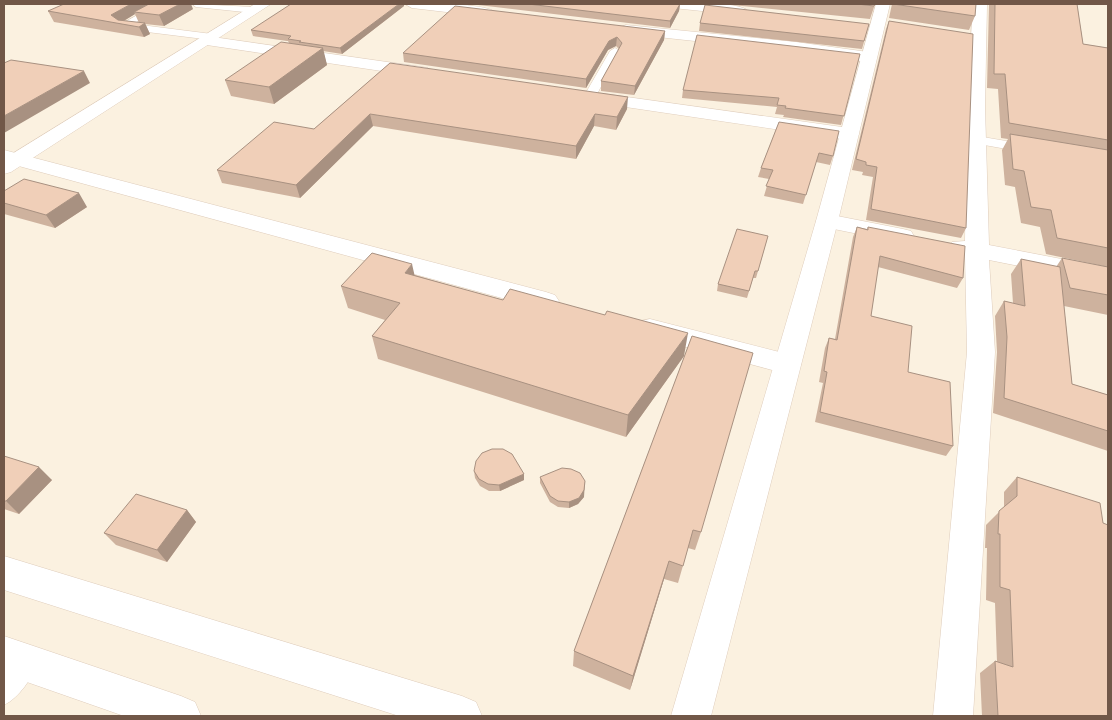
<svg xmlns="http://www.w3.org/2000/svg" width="1112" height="720" viewBox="0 0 1112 720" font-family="'Space Grotesk',sans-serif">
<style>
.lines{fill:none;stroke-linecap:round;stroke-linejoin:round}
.service-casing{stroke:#dfcdbc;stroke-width:1}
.minor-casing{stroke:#dfcdbc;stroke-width:1}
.tertiary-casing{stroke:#dfcdbc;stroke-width:1}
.service{fill:#fff;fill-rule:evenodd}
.minor{fill:#fff;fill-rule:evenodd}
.tertiary{fill:#fff;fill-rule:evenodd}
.wall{fill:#ceb29e;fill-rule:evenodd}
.shaded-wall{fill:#a89181}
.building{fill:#f0cfb8;stroke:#a89181}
</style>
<rect width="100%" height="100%" fill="#fbf1e0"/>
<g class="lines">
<defs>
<path id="service" d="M157 4H168L133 24 212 34 217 37 212 40 123 29 118 26Z
M192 4 254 7 259 10 254 13 196 7Z
M615 48 620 51 596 96 594 98H586L584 96 610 51Z
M977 136 1029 145 1035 149 1029 153 973 143 971 140 973 137Z
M26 651 35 654 38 663C32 678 19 698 4 705 3 682 1 661 26 651Z"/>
<path id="minor" d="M405 4C419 3 489 3 496 13L489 17 412 8Z
M666 4C680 3 740 1 748 11L741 15 673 8Z
M973 4H987L985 107 989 245 1108 268V284L989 260 995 352 973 716H933L967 352 965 255 952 252 948 247 952 242 965 241 967 107Z
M626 25 796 42 868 52 876 57 868 62 796 52 621 33 618 30 621 27Z
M206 36 422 67 428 68 430 72 428 76 422 77 200 44 198 41 200 38Z
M591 92 849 128 856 130 859 134 856 138 849 140 585 101 582 97 585 93Z
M4 150 546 292 555 295 559 301 555 307 546 310 4 162Z
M827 214 903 229 911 231 914 236 911 241 903 243 819 226 816 221 819 216Z
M650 319 787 354 797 357 801 364 797 371 787 374 641 335 637 328 641 321Z"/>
<path id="tertiary" d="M255 4H271L11 172 4 174V159Z
M876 4H890L838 221 711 716H671L816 221Z
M4 556 462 696 476 702 482 716H399L4 590Z
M4 636 181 696 195 702 201 716H124L4 674Z"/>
</defs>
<!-- service casing -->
<use href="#service" class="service-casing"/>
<!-- minor casing -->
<use href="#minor" class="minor-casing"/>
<!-- tertiary casing -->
<use href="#tertiary" class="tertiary-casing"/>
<!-- service -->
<use href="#service" class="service"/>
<!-- minor -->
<use href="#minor" class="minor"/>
<!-- tertiary -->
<use href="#tertiary" class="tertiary"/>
</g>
<!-- wall -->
<path class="wall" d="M470 4H680L679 11 670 28Z
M723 4H875L870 19Z
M891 4H976L975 16 969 30 889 18 892 4Z
M989 4H1077L1083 44 1108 48V267L1046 254 1040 227 1021 223 1015 187 1005 185 1002 150 1008 139 1001 138 998 89 987 88Z
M404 6 342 54 323 51 327 65 274 104 231 96 225 80 289 43 288 41H287L253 36 251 30Z
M193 9 164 26 145 24 150 34 144 37 54 22 48 11ZM135 14 139 23 124 21Z
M889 21 966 228 961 238 866 220 873 177 862 175 863 172 852 170 886 29Z
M700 23 869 24 862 49 699 31Z
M665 31 664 40 634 95 601 91V81L619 49 616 46 608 50 586 88 404 62 403 53Z
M860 54 841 125 783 117 784 115 775 114 777 107 682 98 683 90Z
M390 63 627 109 616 130 594 126 576 159 373 126 300 198 222 183 217 170 314 129Z
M779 122 833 156 830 165 816 162 803 204 764 196 769 179 758 177 761 168Z
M4 191 87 207 55 228 4 214Z
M857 227 867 229 868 227 963 278 957 288 878 267 871 316 908 372 953 446 946 456 815 422 823 383 819 382 825 348 829 338 835 339 853 237Z
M768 236 756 278H753L747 298 717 291 718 284Z
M1062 258 1108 267V315L1064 306 1072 384 1108 395V451L993 413 997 352 995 316 1004 301 1013 303 1011 274 1021 259 1056 267Z
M415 275 684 356 626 437 378 359 372 336 385 320 348 308 341 286Z
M692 336 701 532 695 550 688 548 678 583 664 579 630 690 573 666 574 651Z
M4 456 52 480 19 514 4 509Z
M474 471 524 474V480L500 491H489L480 486 475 478Z
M540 477 584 497 578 504 569 508 558 507 550 502 540 483Z
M1017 477 1108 716H982L980 673 995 661 997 662 995 603 986 600 987 548H985L986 525 1004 507V492Z
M187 510 196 522 167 562 116 545 104 533Z"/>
<!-- shaded-wall -->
<path class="shaded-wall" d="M131 4H154L134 12 135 14 120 23 111 15Z
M180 4H191L193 9 164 26 159 15Z
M399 4H404V6L342 54 340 48Z
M680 4 679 11 670 28V21Z
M145 23 150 34 144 37 139 27Z
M665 31 664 40 634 95 635 86Z
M617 37 616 46 608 50 586 88V79L609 41Z
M323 48 327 65 274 104 269 87Z
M84 71 90 83 4 133V116Z
M628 97 627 109 616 130 617 117Z
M370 114 373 126 300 198 296 185Z
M595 114 594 126 576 159V146Z
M79 193 87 207 55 228 46 215Z
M412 264 417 286 405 273Z
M688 333 684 356 626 437 628 415Z
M39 467 52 480 19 514 6 501Z
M524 474V480L500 491 499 485Z
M585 481 584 497 578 504 569 508V502Z
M187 510 196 522 167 562 157 550Z
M669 561 664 579 630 690 633 676Z"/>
<!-- building -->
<path class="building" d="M64 4H131L111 15 118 20 145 23 139 27 48 11Z
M149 4H180L159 15 134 12Z
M291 4H399L340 48 299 42 301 41 288 39 291 36 285 35 251 30Z
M528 4H680L670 21Z
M857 4H875L874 6Z
M893 4H976L975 16Z
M995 4H1077L1083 44 1108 48V140L1009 123 1005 74H994Z
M705 5 869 24 864 41 700 23Z
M455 6 665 31 635 86 601 81 622 43 617 37 609 41 586 79 403 53Z
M889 21 973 34 966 228 871 209 877 167 866 165V162L856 159Z
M697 35 860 54 844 116 785 108 786 106 777 105 779 98 683 90Z
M281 42 323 48 269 87 225 80Z
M11 60 84 71 4 116V63Z
M390 63 628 97 617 117 595 114 576 146 370 114 296 185 217 170 274 122 314 129Z
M779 122 839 131 833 156 819 153 806 195 766 186 773 170 761 168Z
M1010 134 1108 150V248L1057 238 1051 210 1031 207 1024 171 1013 169Z
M24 179 79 193 46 215 4 203V191Z
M857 227 868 230V227L965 246 963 278 880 256 871 316 912 326 908 372 950 382 953 446 820 412 827 372 824 371 829 338 837 340Z
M737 229 768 236 758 271H755L749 291 718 284Z
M372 253 412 264 405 273 503 300 510 289 605 315 607 311 688 333 628 415 372 336 400 303 341 286Z
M1062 258 1108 267V295L1070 288Z
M1021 259 1060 267 1072 384 1108 395V431L1004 398 1007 337 1004 301 1025 306Z
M692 336 753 353 701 532 693 530 683 566 669 561 633 676 574 651Z
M492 449H503L512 454 524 474 499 485 488 484 479 479 474 471 476 461 482 453Z
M4 456 39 467 6 501H4Z
M562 468 571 469 580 473 585 481 584 490 579 498 569 502 558 501 550 496 540 477Z
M1017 477 1100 503 1103 523 1108 525V716H998L995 661 1013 667 1010 590 1000 587V534H998L999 511 1017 496Z
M136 494 187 510 157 550 104 533Z"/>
<!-- border -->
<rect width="1112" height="720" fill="none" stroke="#715748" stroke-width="10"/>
</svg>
